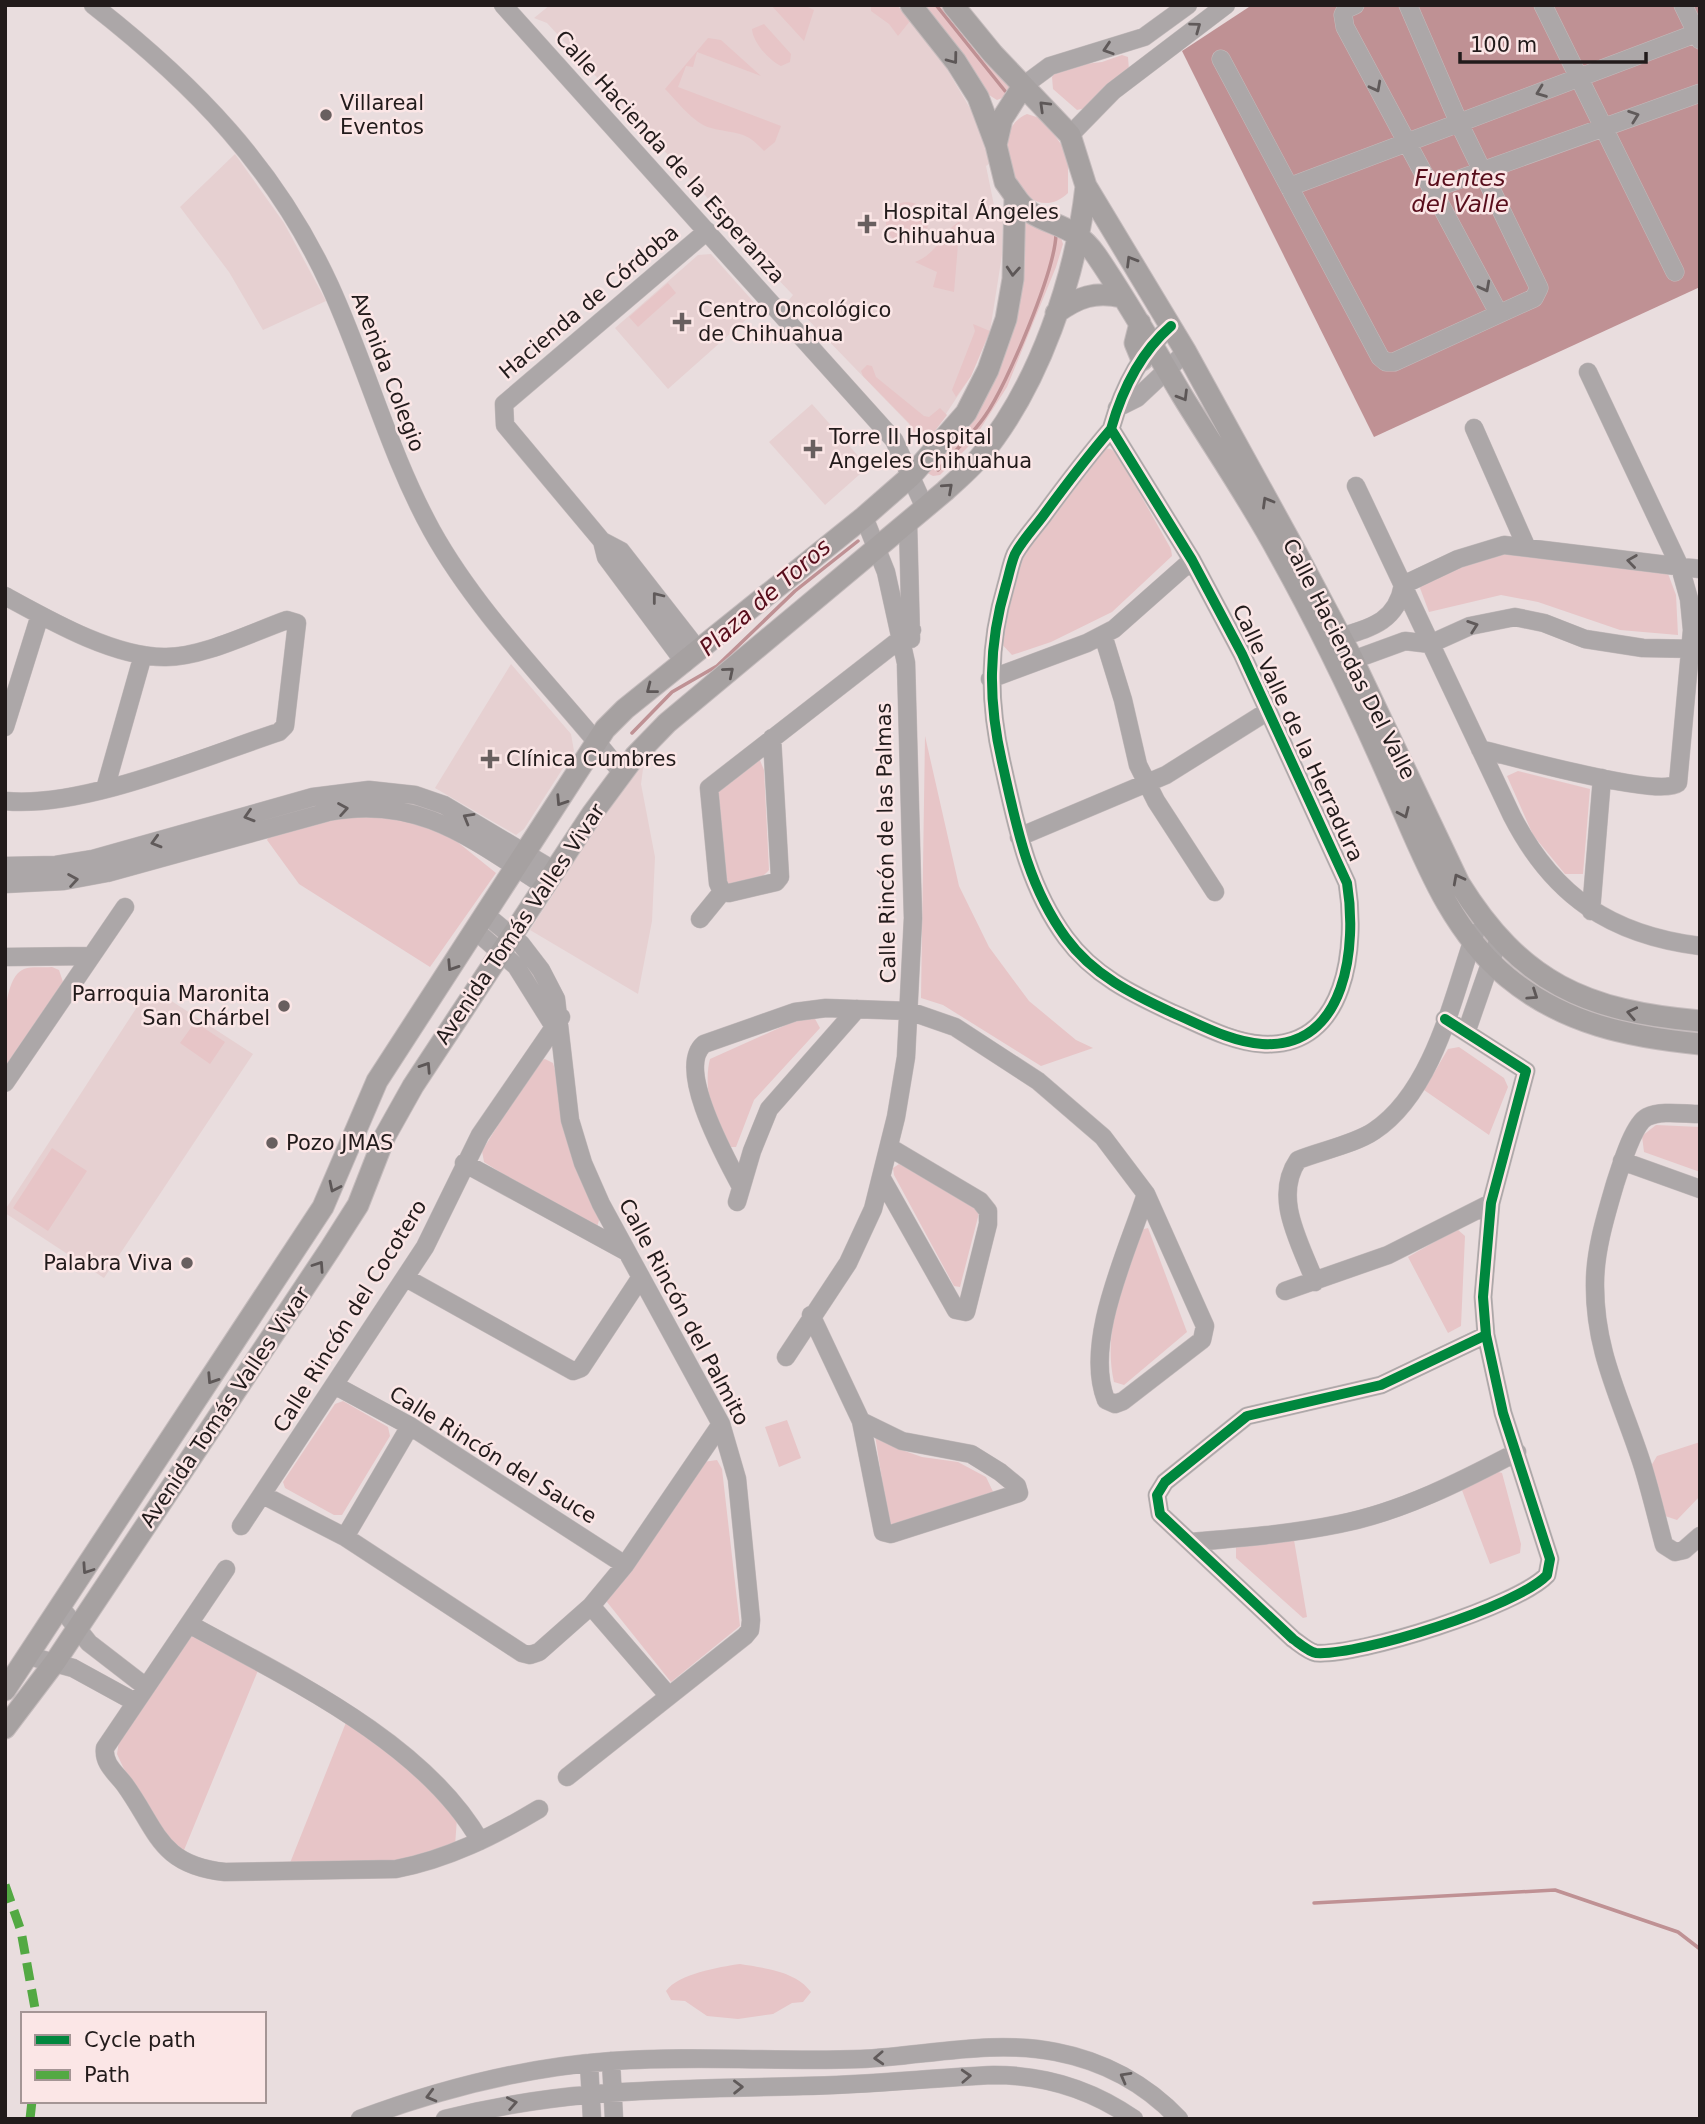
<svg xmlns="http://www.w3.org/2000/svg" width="1705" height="2124" viewBox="0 0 1705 2124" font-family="'DejaVu Sans',sans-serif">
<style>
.built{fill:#e6d0d1}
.green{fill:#e7c5c7}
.water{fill:#bf9194}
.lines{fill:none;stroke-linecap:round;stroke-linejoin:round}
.stream{stroke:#bf9194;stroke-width:3.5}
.minor-casing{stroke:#c4bbbc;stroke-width:19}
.major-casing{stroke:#c4bbbc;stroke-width:23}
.minor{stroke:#aca7a8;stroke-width:18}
.major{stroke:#a6a1a1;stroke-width:21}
.quiet{stroke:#53a943;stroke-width:9;stroke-dasharray:18 9;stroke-linecap:butt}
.cycleway-casing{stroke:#fbe6e6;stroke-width:15}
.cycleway{stroke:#00873e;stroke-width:10}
.oneway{stroke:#605a5a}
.oneway2{stroke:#5d5757}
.poi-dot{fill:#685f5f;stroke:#fbe6e6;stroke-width:2.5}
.labels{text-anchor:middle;stroke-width:5;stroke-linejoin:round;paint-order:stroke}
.poi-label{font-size:21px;fill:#221b1b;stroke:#fbe6e6;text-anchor:start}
.street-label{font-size:21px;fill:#221b1b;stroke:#fbe6e6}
.water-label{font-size:23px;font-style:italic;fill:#580d1b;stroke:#fbe6e6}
</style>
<rect width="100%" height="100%" fill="#e9ddde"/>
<!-- built -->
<path class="built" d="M550 5H897L944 64 978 122 993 161 986 166 996 215 1003 216 1002 255 990 331 971 376 934 432 921 437 911 431 909 424 789 300 793 295 767 268V263L547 23 534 18Z
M235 154 284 223 326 301 263 330 229 272 180 207Z
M711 254 759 308 668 389 615 328 698 255Z
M812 404 868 467 825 505 769 442Z
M511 664 571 734 574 751 524 829 516 835 435 788Z
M651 753 643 769 641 784 655 857 652 921 638 994 530 930 640 760Z
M150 987 253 1054 104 1278 5 1213V1210Z"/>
<!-- green -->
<path class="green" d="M771 5H804L814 10 804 41Z
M871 5H897L910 21 898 36 889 24 871 11Z
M923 5H942L1012 84 1007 96 997 100 989 95 963 53Z
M764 24 791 54 790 62 781 66C769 60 753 43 752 29Z
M708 38 721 40 761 76 697 52 693 67 686 66 678 87 781 126 775 142 764 151C744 129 737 135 711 128 693 123 678 102 665 89Z
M1122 55 1128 57 1129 70 1086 108 1077 110 1053 89 1052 77 1060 67 1102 62Z
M1027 114 1043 119 1068 154V193C1024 235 979 134 1027 114Z
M886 223a21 21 0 1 1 42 0a21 21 0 1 1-42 0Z
M1030 220 1059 232 1063 244 1056 267 1007 387 970 445 940 475 933 476 927 473 972 408 1022 225Z
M960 221 954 292 933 287 937 272 915 262C940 252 939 234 960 221Z
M668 283 676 293 638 327 629 317Z
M973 324 990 331 971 376 956 397 952 390 975 331Z
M867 365 872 366 876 377 924 416 929 417 940 408 947 415 934 432 921 437 911 431 910 424 863 376 861 371Z
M1102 448 1111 449 1118 455 1171 549 1172 556 1112 612 1051 642 1012 655 998 640 1021 559Z
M1481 551 1667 571 1676 595 1678 635 1620 630 1538 602 1501 595 1429 612 1417 580Z
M925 736 959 886 989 947 1029 1001 1076 1040 1093 1048 1041 1066 943 1005 921 998Z
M759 758 764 770 769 870C761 880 742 888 730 886L726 880 717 790Z
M1518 771 1590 789 1583 874H1565L1533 835 1507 776Z
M368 814 423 823 455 840 496 873 430 967 299 884 267 840 272 831 319 820Z
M52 967 59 970 64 985 5 1068C5 1044 0 979 24 969 32 966 43 968 52 967Z
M806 1016 814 1017 820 1028 754 1100 736 1147H731C712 1127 703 1085 710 1059Z
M195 1022 225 1042 210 1064 180 1043Z
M1459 1047 1504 1078 1508 1087 1489 1135 1424 1090 1448 1049Z
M545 1059 553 1063 555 1070C562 1123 573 1171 600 1217L597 1227 590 1229 484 1162 482 1151 538 1061Z
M1656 1125 1700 1127V1172L1644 1152 1642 1136Z
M52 1148 87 1171 48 1231 13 1208Z
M899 1164 972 1201 979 1213 960 1287 954 1286 894 1175 893 1168Z
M1148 1228 1187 1332 1124 1385 1114 1382C1102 1330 1125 1279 1140 1230Z
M1457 1229 1465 1236 1461 1326 1448 1333 1408 1257Z
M343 1401 388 1427 390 1436 342 1515H334L285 1488 283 1482 335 1404Z
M787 1420 801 1458 779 1467 765 1427Z
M875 1435 896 1448 922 1457 958 1462 986 1477 998 1502 889 1525Z
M1700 1442V1496L1677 1520 1665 1516 1651 1466 1657 1456Z
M717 1460 722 1469 740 1626 671 1682 603 1597 703 1462Z
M1495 1471 1502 1473 1521 1544 1520 1553 1490 1564 1460 1485Z
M1293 1534 1307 1617 1303 1618 1236 1558V1546Z
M189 1634 201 1635 259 1668 182 1855 166 1840 123 1767 117 1754 120 1735Z
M347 1720 387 1741 457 1818 455 1846 412 1863 288 1868Z
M740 1964C764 1968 796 1971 811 1992L803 2002 792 2003 773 2014 738 2019 707 2016 685 2001 671 2000 666 1991C678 1974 719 1967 740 1964Z"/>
<!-- water -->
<path class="water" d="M1252 5H1700V287L1374 437 1182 51Z"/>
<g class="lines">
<!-- stream -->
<path class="stream" d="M936 5 1005 91
M938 470C954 452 972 435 985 416 1007 385 1055 271 1056 234
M632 733 672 692 717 666 795 591 858 541
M1314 1903 1555 1890 1678 1932 1700 1949"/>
<defs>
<path id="minor" d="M93 5C194 84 276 168 330 286 367 367 389 453 432 531 481 619 560 694 622 773
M503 5 894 440 925 508
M1355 5 1346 9 1343 15 1345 27 1499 314
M1543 5 1675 272
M1683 5 1700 40
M1221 59 1380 357 1386 362H1394L1534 298 1539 288 1459 123 1408 5
M1023 86 1050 66 1144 37 1188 5
M1070 135 1113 91 1226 5
M1289 187 1697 33
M1432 189 1700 93
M1117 408 1137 398 1186 352
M1474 428 1526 546
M1111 429 1192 560 1242 654 1347 883C1357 944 1348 1049 1262 1044 1231 1042 1201 1025 1173 1013 1132 994 1093 975 1066 938 1027 885 1016 824 1002 762 988 701 988 645 1006 585 1009 575 1011 563 1015 554 1022 541 1034 528 1043 516 1065 486 1087 457 1111 429 1122 390 1140 353 1171 326
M1356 486 1512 816C1553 896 1611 935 1700 946
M908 523 911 639
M602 541 505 425 504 404 707 231
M5 596C49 620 113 657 164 657 201 658 253 632 287 620L297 623 285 726 279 732C203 757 82 809 5 801
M1103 635 1123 700 1138 765 1156 801 1215 892
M1330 640C1364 629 1396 626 1403 585L1458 559 1504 545 1700 569
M685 663 606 557 602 541 621 551 699 651
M1342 664 1405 641 1430 644 1470 626 1515 617 1544 623 1585 639 1643 648 1700 649
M990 679 1087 643 1114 629 1192 560
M5 727 40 615
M1480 749C1509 756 1659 798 1678 783L1692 630 1689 599 1680 567 1588 372
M105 789 143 655
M1019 837 1166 775 1268 711
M5 866 56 865 93 859 313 797 369 790 415 795 444 805 555 871
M5 884 64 881 107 873 328 812C418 794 473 840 545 886
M722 892 718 883 709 788 912 630
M722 892 729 893 776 882 780 877 772 738
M1591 911 1602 778
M486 915 521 944 541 970 556 999 570 1120 583 1163 601 1204 721 1424 737 1479 751 1620 750 1630 745 1636 567 1777
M700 919 722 892
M476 931 516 966 558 1033
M5 957 90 956
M1445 1019 1526 1071 1491 1203 1483 1297 1486 1335 1503 1413 1550 1559 1547 1575C1518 1606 1360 1656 1316 1653 1309 1652 1300 1644 1293 1639L1160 1514 1157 1495 1165 1482 1247 1416 1381 1385 1486 1335
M1467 1030 1499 938
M5 1083 125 907
M1700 1114C1684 1114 1661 1110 1647 1117 1633 1124 1620 1169 1615 1184 1606 1215 1595 1250 1595 1283 1594 1353 1623 1403 1643 1467 1651 1493 1657 1519 1664 1545L1675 1552 1684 1550 1700 1536
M1622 1161 1700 1189
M464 1163 627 1252
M881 1177 956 1310 966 1312 988 1224V1211L980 1201 889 1147
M740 1185C727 1160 675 1068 704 1044L795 1012 826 1008 909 1011 955 1027 1038 1081 1103 1137 1146 1194 1205 1326 1202 1340 1123 1401 1115 1404 1106 1400C1083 1342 1128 1250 1146 1194
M737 1202 752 1151 769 1109 857 1009
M406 1278 573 1371 581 1368 641 1277
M1315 1282C1301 1244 1272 1198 1298 1160 1320 1151 1355 1144 1374 1131 1433 1092 1453 997 1475 933
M1285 1291 1388 1255 1491 1203
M811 1315 861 1421 883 1532 891 1534 1019 1493 1017 1486 1000 1472 971 1454 902 1441 861 1421
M786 1357 848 1263 873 1209 896 1117 906 1057 913 918 906 663 886 572 864 517
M336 1386 410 1426 625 1565
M263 1495 345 1537 522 1653 530 1655 539 1652 591 1606 625 1565 721 1424
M241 1526 425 1247 480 1135 561 1017
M345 1537 410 1426
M1191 1542C1241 1538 1290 1534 1339 1524 1401 1512 1462 1481 1517 1452
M226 1569 105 1748C103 1764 116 1773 125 1785 158 1831 159 1865 225 1872L396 1869C448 1859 494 1836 539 1809
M591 1606 668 1695
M61 1608 89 1643 146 1687
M189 1624C287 1678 424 1742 480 1841
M29 1656 73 1668 135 1702
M611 2061 614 2119
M589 2063 592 2119
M360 2119C440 2089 527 2067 612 2061 695 2055 778 2062 861 2059 925 2056 992 2039 1056 2052 1103 2061 1146 2084 1179 2119
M445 2119C570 2087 676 2090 803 2086 867 2085 930 2078 994 2075 1046 2075 1091 2089 1134 2119"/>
<path id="major" d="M953 5 993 54 1070 135 1086 186 1186 352 1297 554 1353 660 1459 883C1521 983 1586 1011 1700 1021
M996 145 1002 119 1023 86
M1015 196C1036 229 1069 216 1096 255 1127 300 1155 350 1183 397 1215 449 1250 500 1279 554 1322 631 1360 711 1395 792 1424 858 1450 930 1507 977 1564 1024 1629 1037 1700 1044
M1056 313C1078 297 1095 291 1122 297
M1140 323 1135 343 1142 360
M5 1690 323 1207 377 1081 605 729 625 709 864 517 911 476 966 413 988 370 1006 319 1013 279 1015 196 1005 182 996 145 978 97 956 62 911 5
M5 1728 55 1662 330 1249 358 1205 385 1136 413 1086 592 814 635 756 667 723 945 491C957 480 970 469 980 457 1039 386 1076 277 1086 186"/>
</defs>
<!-- minor casing -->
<use href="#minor" class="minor-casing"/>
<!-- major casing -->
<use href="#major" class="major-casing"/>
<!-- minor -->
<use href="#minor" class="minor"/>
<!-- major -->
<use href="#major" class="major"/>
<!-- quiet -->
<path class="quiet" d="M5 1885 21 1931 36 2014
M30 2119 32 2101"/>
<defs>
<path id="cycleway" d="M1111 429 1192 560 1242 654 1347 883C1357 944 1348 1049 1262 1044 1231 1042 1201 1025 1173 1013 1132 994 1093 975 1066 938 1027 885 1016 824 1002 762 988 701 988 645 1006 585 1009 575 1011 563 1015 554 1022 541 1034 528 1043 516 1065 486 1087 457 1111 429 1122 390 1140 353 1171 326
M1445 1019 1526 1071 1491 1203 1483 1297 1486 1335 1503 1413 1550 1559 1547 1575C1518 1606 1360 1656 1316 1653 1309 1652 1300 1644 1293 1639L1160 1514 1157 1495 1165 1482 1247 1416 1381 1385 1486 1335"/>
</defs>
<!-- cycleway casing -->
<use href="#cycleway" class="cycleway-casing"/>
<!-- cycleway -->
<use href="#cycleway" class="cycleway"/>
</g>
<!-- one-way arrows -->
<defs><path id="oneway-chevron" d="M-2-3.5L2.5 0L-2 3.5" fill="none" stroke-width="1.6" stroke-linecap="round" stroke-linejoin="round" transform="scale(1.75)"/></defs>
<g class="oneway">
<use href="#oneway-chevron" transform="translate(1196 27) rotate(-36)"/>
<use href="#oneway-chevron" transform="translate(1108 49) rotate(162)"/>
<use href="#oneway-chevron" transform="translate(1376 87) rotate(62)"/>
<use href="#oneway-chevron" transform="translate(1541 92) rotate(159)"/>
<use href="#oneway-chevron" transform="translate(1634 116) rotate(-20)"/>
<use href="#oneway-chevron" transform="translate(1485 287) rotate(62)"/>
<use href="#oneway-chevron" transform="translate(1632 561) rotate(-172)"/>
<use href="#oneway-chevron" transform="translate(657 597) rotate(-128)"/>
<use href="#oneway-chevron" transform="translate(1473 626) rotate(-19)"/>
<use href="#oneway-chevron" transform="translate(343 809) rotate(-10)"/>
<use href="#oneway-chevron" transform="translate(249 816) rotate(163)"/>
<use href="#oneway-chevron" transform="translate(468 818) rotate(-150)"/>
<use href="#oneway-chevron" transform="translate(156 842) rotate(164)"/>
<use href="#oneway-chevron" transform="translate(73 880) rotate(-9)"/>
<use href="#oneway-chevron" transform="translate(879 2058) rotate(177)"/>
<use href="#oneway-chevron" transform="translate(966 2076) rotate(-3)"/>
<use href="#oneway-chevron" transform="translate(1125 2077) rotate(-151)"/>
<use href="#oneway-chevron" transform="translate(738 2087) rotate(-1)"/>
<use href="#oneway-chevron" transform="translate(431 2096) rotate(165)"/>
<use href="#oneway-chevron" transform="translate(512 2103) rotate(-11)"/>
</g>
<g class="oneway2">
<use href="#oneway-chevron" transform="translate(953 59) rotate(53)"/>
<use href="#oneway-chevron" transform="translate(1044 106) rotate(-136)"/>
<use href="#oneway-chevron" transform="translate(1131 261) rotate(-121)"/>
<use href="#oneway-chevron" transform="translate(1013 271) rotate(94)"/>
<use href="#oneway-chevron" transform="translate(1183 396) rotate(59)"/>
<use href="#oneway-chevron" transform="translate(948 488) rotate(-42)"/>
<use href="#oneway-chevron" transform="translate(1267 502) rotate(-120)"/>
<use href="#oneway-chevron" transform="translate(729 672) rotate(-40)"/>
<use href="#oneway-chevron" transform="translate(651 689) rotate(142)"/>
<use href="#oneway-chevron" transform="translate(561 801) rotate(123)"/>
<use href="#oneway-chevron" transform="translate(1404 813) rotate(66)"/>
<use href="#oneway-chevron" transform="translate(1458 879) rotate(-118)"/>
<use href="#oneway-chevron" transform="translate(452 966) rotate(123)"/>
<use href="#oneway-chevron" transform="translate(1533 995) rotate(34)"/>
<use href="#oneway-chevron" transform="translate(1632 1013) rotate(-168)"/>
<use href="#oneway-chevron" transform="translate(426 1067) rotate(-57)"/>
<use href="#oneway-chevron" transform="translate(334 1187) rotate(116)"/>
<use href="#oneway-chevron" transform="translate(319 1266) rotate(-56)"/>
<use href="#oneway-chevron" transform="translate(212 1379) rotate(123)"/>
<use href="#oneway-chevron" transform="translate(87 1569) rotate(124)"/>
</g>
<!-- markers -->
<g class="poi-dot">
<circle cx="326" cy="115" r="7"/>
<path d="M863.5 213.5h7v7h7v7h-7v7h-7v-7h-7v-7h7z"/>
<path d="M678.5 311.5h7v7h7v7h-7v7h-7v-7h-7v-7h7z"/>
<path d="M809.5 438.5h7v7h7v7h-7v7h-7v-7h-7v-7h7z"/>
<path d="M486.5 748.5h7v7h7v7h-7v7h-7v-7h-7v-7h7z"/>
<circle cx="284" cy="1006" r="7"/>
<circle cx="272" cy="1143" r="7"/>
<circle cx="187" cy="1263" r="7"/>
</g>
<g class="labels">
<!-- poi labels -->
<g class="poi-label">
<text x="340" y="110">Villareal<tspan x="340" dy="24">Eventos</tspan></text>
<text x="883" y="219">Hospital Ángeles<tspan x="883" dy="24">Chihuahua</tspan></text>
<text x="698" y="317">Centro Oncológico<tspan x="698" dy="24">de Chihuahua</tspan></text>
<text x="829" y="444">Torre II Hospital<tspan x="829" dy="24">Angeles Chihuahua</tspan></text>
<text x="506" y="766">Clínica Cumbres</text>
<text x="270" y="1001" text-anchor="end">Parroquia Maronita<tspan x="270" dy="24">San Chárbel</tspan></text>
<text x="286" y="1150">Pozo JMAS</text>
<text x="173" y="1270" text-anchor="end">Palabra Viva</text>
</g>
<!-- street labels -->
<g class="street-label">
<text transform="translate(670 157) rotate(48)" y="7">Calle Hacienda de la Esperanza</text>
<text transform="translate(589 302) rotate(-40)" y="7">Hacienda de Córdoba</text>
<text transform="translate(388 372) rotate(69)" y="7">Avenida Colegio</text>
<text transform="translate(1349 659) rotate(63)" y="7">Calle Haciendas Del Valle</text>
<text transform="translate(1298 733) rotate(65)" y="7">Calle Valle de la Herradura</text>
<text transform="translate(886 843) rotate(-91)" y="7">Calle Rincón de las Palmas</text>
<text transform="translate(520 924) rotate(-56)" y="7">Avenida Tomás Valles Vivar</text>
<text transform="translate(684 1312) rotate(62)" y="7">Calle Rincón del Palmito</text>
<text transform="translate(350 1316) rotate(-58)" y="7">Calle Rincón del Cocotero</text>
<text transform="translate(225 1407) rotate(-56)" y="7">Avenida Tomás Valles Vivar</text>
<text transform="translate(493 1455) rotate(32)" y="7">Calle Rincón del Sauce</text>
</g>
<!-- water labels -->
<g class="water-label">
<text x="1460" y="186">Fuentes<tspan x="1460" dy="26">del Valle</tspan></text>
<text transform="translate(765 597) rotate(-41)" y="8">Plaza de Toros</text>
</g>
</g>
<!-- border -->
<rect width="1705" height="2124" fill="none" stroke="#221b1b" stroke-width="14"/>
<!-- legend -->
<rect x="21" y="2012" width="245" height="91" fill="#fbe6e6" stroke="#a49595" stroke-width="2"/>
<rect x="35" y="2035" width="35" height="10" fill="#00873e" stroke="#a49595" stroke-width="2"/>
<text x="84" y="2047" font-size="21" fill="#221b1b">Cycle path</text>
<rect x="35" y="2070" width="35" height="10" fill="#53a943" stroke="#a49595" stroke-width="2"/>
<text x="84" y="2082" font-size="21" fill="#221b1b">Path</text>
<!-- scale -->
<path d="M1460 52v10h186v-10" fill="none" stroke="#221b1b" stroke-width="3.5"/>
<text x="1470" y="52" font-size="21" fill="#221b1b" stroke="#fbe6e6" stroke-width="5" paint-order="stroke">100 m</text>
</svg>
